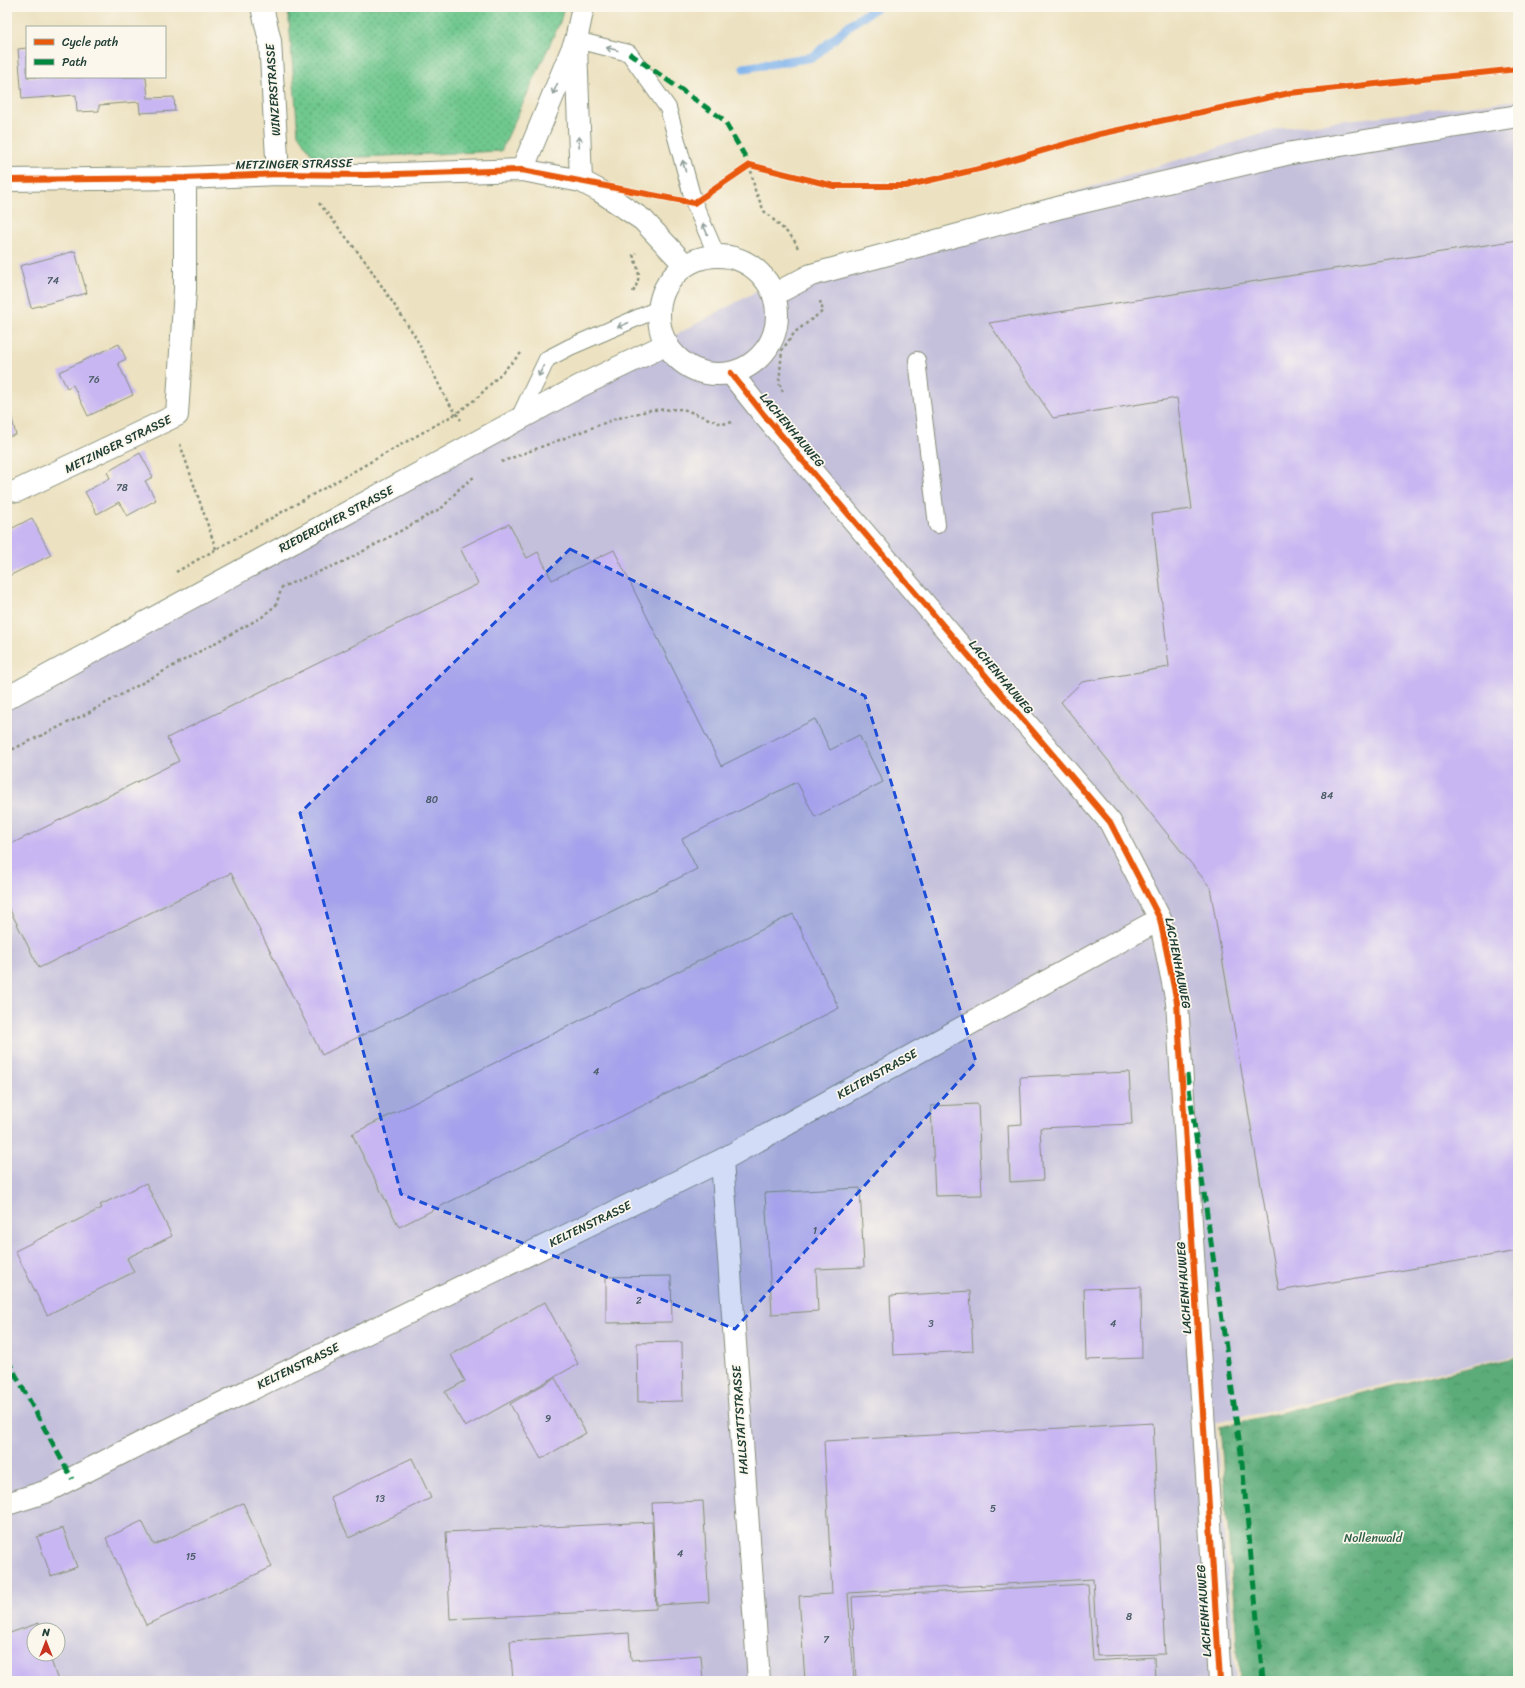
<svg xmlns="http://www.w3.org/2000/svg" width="1525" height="1688" viewBox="0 0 1525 1688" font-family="Sriracha,sans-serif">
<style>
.industrial{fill:#c4c0db;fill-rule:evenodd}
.grass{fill:url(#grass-dots);stroke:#478261}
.forest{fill:url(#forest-crowns);stroke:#3d7456}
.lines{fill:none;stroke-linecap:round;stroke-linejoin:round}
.stream{stroke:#80b4ed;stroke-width:9}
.building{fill:#c7b6f2}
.service-casing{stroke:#868f7a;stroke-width:18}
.minor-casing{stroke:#868f7a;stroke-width:24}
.secondary-casing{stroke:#868f7a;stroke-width:24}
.path{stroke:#868f7a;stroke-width:2.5;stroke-dasharray:3 3;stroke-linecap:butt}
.service{stroke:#fff;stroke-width:16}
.minor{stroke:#fff;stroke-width:22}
.secondary{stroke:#fff;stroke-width:22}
.quiet{stroke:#00873e;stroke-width:5;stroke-dasharray:10 5;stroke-linecap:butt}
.cycleway-casing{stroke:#fbf7ec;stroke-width:8}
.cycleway{stroke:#e8590c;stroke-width:6}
.oneway{stroke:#8f9e9a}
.marked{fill:#1d4ed8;fill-opacity:0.2;stroke:#1d4ed8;stroke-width:3;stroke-dasharray:8 5;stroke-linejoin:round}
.labels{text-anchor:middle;stroke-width:3.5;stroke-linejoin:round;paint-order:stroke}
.number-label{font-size:10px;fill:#495b64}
.street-label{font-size:12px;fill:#1f3d34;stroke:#fbf7ec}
.park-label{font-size:12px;fill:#33604a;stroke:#fbf7ec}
</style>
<defs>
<pattern id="grass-dots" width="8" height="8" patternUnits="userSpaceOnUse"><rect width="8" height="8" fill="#6fc88e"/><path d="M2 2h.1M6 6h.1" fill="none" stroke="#5ba475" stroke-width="1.8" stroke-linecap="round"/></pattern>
<pattern id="forest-crowns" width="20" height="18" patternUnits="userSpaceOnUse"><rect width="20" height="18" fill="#5bac79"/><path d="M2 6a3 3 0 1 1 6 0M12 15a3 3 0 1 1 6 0" fill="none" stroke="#4b8d64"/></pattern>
</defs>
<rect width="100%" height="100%" fill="#fbf7ec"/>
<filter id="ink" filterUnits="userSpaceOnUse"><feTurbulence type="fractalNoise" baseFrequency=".025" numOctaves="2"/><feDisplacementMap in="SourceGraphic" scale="8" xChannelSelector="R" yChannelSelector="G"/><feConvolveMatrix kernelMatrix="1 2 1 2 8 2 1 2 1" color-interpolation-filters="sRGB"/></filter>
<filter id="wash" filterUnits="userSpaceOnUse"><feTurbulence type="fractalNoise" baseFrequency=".012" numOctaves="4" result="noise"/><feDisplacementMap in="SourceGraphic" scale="16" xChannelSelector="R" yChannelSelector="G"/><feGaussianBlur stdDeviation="0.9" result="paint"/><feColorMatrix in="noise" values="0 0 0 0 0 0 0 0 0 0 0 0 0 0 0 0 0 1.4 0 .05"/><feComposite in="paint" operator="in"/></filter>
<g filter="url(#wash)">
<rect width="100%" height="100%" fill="#ece1c0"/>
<!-- industrial -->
<path class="industrial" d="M1518 100V1354L1215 1423 1236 1681H7V700L218 581 761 289 1281 128ZM34 1630H58V1654H34Z"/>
<!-- grass -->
<path class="grass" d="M288 7H564L560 22 501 151 315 159 298 134Z"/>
<!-- forest -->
<path class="forest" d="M1518 1356V1681H1240L1220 1427Z"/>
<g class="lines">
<!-- stream -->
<path class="stream" d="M744 68 813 57 851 24 877 7"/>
</g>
<g id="blocks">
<!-- building -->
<path class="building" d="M27 48V77H146L148 98 174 97 175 111 140 113 139 102 99 105V111L77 112 76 95 22 99 18 49Z
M1518 240V1251L1279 1291 1210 887 1061 702 1082 682 1169 667 1152 514 1192 509 1177 398 1053 418 989 323Z
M75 251 87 293 31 308 20 266Z
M119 344 126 359 118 363 133 395 88 416 73 385 67 388 59 372Z
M7 399 16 435 7 437Z
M140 453 153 477 145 481 156 500 127 516 119 502 97 514 85 492 110 478 107 472Z
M32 518 51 555 7 577V531Z
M509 524 527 558 538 552 552 580 614 550 721 766 815 719 830 750 859 735 883 782 815 817 797 782 682 839 697 869 322 1055 231 873 39 968 7 904V846L179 761 167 738 478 584 460 548Z
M793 914 839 1008 399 1227 352 1134Z
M1129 1072 1132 1124 1040 1128 1043 1180 1010 1182 1008 1125 1022 1124 1020 1077Z
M978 1104 982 1195 935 1196 931 1106Z
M146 1183 172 1236 127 1258 134 1272 47 1315 15 1251 102 1208 100 1205Z
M860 1188 864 1267 816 1269 818 1311 772 1314 765 1193Z
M671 1276 672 1322 606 1323V1277Z
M1141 1287 1142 1358 1086 1360 1084 1289Z
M970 1291 973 1351 893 1355 890 1296Z
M545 1302 578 1364 465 1427 445 1392 465 1381 451 1355Z
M682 1342 683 1401 638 1402 637 1343Z
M555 1378 586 1433 541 1459 510 1404Z
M1153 1423 1165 1654 1097 1656 1093 1579 848 1593 854 1681H805L799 1596 832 1594 824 1441Z
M412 1458 431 1498 349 1538 330 1497Z
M703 1501 709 1602 657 1605 652 1503Z
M243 1503 272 1567 146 1625 106 1538 142 1521 154 1545Z
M652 1522 656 1609 450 1619 446 1532Z
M63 1528 77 1567 51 1576 37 1537Z
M1088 1584 1093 1661 1154 1657 1155 1681H856L852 1597Z
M39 1623 41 1630H34V1654H49L58 1681H7V1634Z
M629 1633 631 1660 701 1655 703 1681H513L510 1641Z"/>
</g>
</g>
<g filter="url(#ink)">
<use href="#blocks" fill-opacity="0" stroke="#868f7a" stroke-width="1"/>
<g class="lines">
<defs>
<path id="service" d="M576 40 629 53 668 108 694 203 717 256
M917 360 937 525
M518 420 547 359 570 347 658 309"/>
<path id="minor" d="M262 7 270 41 278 174
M576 47 581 181
M522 170 576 40 583 7
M7 180 185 178 278 174 366 175 522 170 581 181 600 191 643 220 685 265
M731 373 764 415 1110 822 1160 919 1177 1002 1220 1681
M17 491 177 415 185 289V178
M722 1160 759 1681
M7 1504 45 1492 159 1434 722 1160 1160 919"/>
<path id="secondary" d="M659 315a59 59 0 1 1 118 0a59 59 0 1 1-118 0Z
M775 294 811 275 1061 207 1286 154 1518 116
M7 698 580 386 667 344"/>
</defs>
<!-- service casing -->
<use href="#service" class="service-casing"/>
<!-- minor casing -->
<use href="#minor" class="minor-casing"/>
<!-- secondary casing -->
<use href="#secondary" class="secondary-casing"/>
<!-- path -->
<path class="path" d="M750 165 755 190 764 211 793 238 799 250
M319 203 365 261 415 336 446 399 461 420
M633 292C642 275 639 271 633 255L636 253
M783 392 779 383 782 350 795 332 823 311 820 301
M180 444 216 549
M501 462 615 419 651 410 683 409 722 424 734 422
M176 572 457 413 477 398 521 353
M7 752 86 714 262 617 276 605 282 587 345 561 404 529 443 507 460 488 474 477"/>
<!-- service -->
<use href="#service" class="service"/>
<!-- minor -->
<use href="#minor" class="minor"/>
<!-- secondary -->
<use href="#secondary" class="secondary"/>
<!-- quiet -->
<path class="quiet" d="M629 53 724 120 750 165
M1187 1074 1241 1453 1263 1681
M7 1359 72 1479"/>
<defs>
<path id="cycleway" d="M7 180 185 178 278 174 366 175 522 170 694 203 750 165 834 186H905L983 168 1100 134 1290 93 1518 69
M731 373 764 415 1110 822 1160 919 1177 1002 1220 1681"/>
</defs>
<!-- cycleway casing -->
<use href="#cycleway" class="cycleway-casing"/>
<!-- cycleway -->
<use href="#cycleway" class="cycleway"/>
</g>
<!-- one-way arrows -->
<defs><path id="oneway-shaft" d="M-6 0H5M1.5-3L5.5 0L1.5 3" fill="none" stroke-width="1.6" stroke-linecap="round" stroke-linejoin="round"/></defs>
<g class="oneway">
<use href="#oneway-shaft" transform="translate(612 49) rotate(-166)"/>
<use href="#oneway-shaft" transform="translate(555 89) rotate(113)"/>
<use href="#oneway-shaft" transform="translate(579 142) rotate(-92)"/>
<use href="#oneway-shaft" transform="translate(684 166) rotate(-105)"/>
<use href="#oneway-shaft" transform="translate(705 229) rotate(-114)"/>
<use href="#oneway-shaft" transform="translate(623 325) rotate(157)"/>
<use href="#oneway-shaft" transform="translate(541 371) rotate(115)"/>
</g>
</g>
<!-- marked area -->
<path class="marked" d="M570 549 865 696 976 1062 735 1329 401 1194 300 813Z"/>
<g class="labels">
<!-- number labels -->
<g class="number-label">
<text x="53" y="284">74</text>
<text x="94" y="383">76</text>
<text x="122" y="491">78</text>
<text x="1327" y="799">84</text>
<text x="432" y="803">80</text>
<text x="596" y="1075">4</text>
<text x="815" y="1234">1</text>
<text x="639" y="1304">2</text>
<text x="931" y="1327">3</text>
<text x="1113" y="1327">4</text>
<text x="548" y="1422">9</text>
<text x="380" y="1502">13</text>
<text x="993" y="1512">5</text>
<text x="680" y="1557">4</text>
<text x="191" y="1560">15</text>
<text x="1129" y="1620">8</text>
<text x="826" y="1643">7</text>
</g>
<!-- street labels -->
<g class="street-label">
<text transform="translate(273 90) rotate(-94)" y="4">WINZERSTRASSE</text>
<text transform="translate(294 164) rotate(-1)" y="4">METZINGER STRASSE</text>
<text transform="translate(792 430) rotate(50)" y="4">LACHENHAUWEG</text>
<text transform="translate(118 444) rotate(-26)" y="4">METZINGER STRASSE</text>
<text transform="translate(336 519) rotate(-28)" y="4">RIEDERICHER STRASSE</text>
<text transform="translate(1001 677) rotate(50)" y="4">LACHENHAUWEG</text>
<text transform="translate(1178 963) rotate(79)" y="4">LACHENHAUWEG</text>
<text transform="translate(877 1074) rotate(-29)" y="4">KELTENSTRASSE</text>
<text transform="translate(590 1224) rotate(-26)" y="4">KELTENSTRASSE</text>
<text transform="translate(1184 1288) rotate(-94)" y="4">LACHENHAUWEG</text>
<text transform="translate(298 1366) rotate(-26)" y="4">KELTENSTRASSE</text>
<text transform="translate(740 1420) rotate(-94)" y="4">HALLSTATTSTRASSE</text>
<text transform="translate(1204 1611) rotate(-94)" y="4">LACHENHAUWEG</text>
</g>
<!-- park labels -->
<g class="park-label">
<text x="1373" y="1542">Nollenwald</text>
</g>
</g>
<!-- margin -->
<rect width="1525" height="1688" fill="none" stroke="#fbf7ec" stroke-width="24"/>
<!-- legend -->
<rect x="26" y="26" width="140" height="52" fill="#fbf7ec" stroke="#a3ada2"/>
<rect x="34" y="39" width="20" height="6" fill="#e8590c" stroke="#a3ada2"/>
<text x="62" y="46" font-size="12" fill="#1f3d34">Cycle path</text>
<rect x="34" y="59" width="20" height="6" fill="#00873e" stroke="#a3ada2"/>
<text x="62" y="66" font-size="12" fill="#1f3d34">Path</text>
<!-- north arrow -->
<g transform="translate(46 1642)"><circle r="19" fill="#fbf7ec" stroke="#a3ada2"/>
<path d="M0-3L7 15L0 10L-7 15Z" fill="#c8321e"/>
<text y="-6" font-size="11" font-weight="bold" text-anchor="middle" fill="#1f3d34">N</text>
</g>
</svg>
